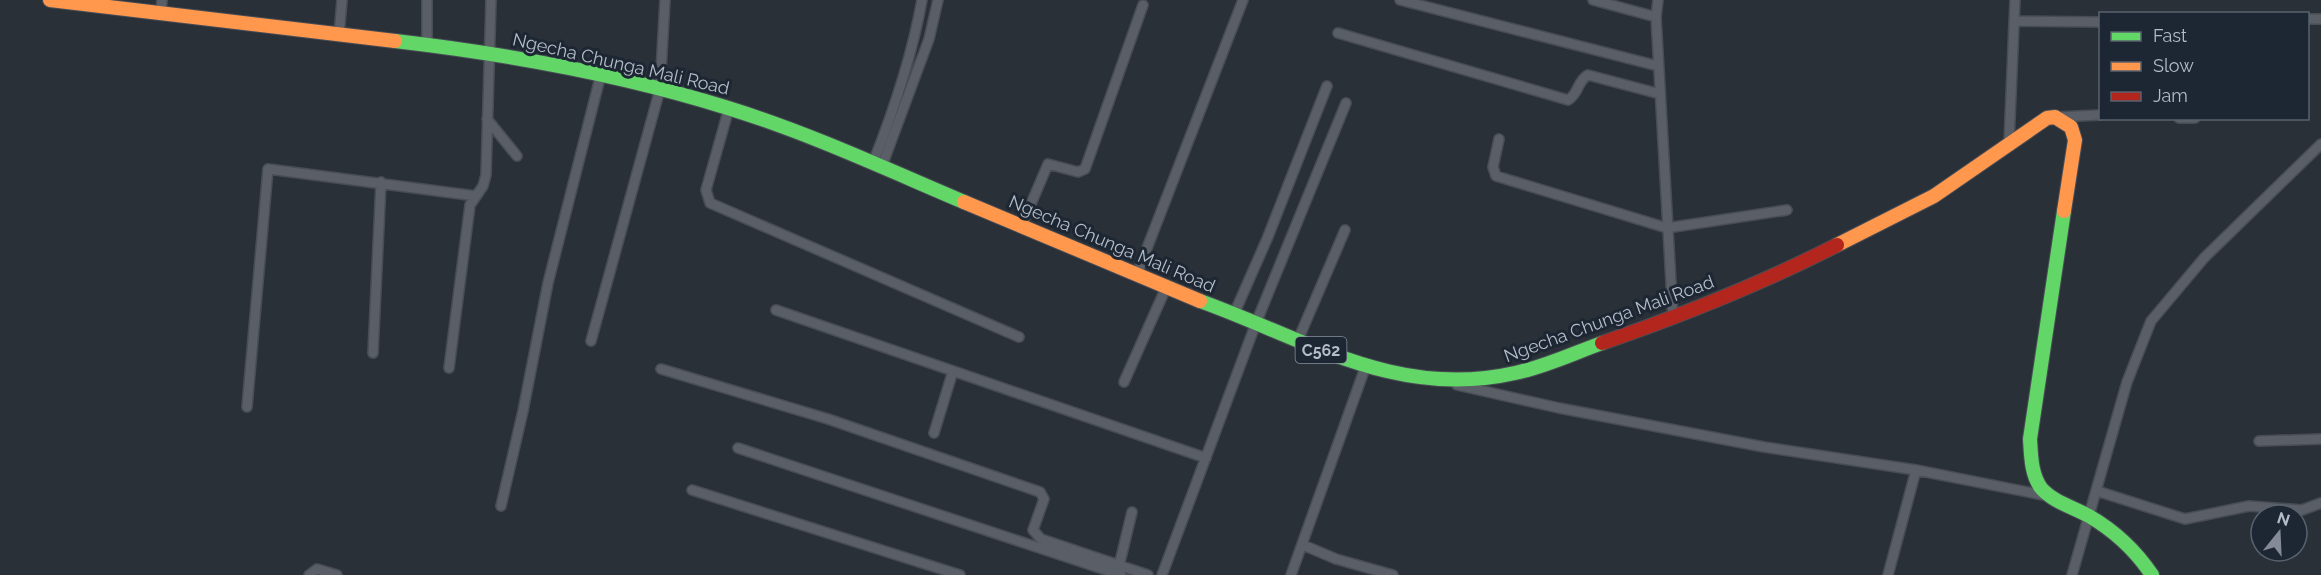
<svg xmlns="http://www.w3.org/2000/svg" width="2321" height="575" viewBox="0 0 2321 575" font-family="Raleway,sans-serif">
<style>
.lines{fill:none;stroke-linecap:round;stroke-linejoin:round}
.street-casing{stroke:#484c53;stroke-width:12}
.fast-casing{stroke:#484c55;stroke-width:16}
.slow-casing{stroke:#484c55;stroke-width:16}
.jam-casing{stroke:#484c55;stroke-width:16}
.street{stroke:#5a5e66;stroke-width:9}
.fast{stroke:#63d668;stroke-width:14}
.slow{stroke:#ff974d;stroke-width:14}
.jam{stroke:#b3261e;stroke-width:14}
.labels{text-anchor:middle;stroke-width:6;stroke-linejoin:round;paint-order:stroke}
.shield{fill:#1d2633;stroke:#878f9c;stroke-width:1.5}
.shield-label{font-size:16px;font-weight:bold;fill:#b4bcc9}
.street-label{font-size:18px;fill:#b4bcc9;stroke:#1d2633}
</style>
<rect width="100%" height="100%" fill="#2a3038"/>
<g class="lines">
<defs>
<path id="street" d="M427 0V44
M1400 0 1658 66
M1593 0 1656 17
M1658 0 1656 17 1673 318
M161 14 162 0
M2308 19H2321
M2015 21 2100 22
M1338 33 1568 100C1579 94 1577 81 1588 75L1660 94
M339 35 342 0
M729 108 706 190 710 203 1019 337
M2057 117 2100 115
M2179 118H2195
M487 119 517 156
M1499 139 1493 167 1496 176 1667 228 1787 210
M2009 143 2015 0
M873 163C894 110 912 56 922 0
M882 166 929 39 938 0
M1022 225 1048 164 1078 172 1085 169 1143 5
M1137 274 1243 0
M776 310 1206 458
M1234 314 1267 239 1327 86
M1298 340 1345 230
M591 341 660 89 665 0
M373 353 381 182
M449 368 470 205 483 186 486 175 491 0
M661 369 828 419 1040 492 1044 499 1033 530 1041 539 1148 575
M1124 382 1165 290
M1457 385 1559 408 1764 447 1916 470 2048 496
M247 407 268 169 476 196
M934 433 953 371
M2259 441 2321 439
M738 448 1121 575
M692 490 960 575
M2097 491 2185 519 2249 506 2302 510 2321 503
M501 506 523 411 548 283 601 74
M1303 545 1336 559 1393 575
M1119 566 1132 512
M309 575 317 569 337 575
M1162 575 1256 323 1346 103
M1291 575 1365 368
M1888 575 1916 470
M2072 575 2127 382 2151 321 2204 258 2321 144"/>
<path id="fast" d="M395 41C507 54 620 74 728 108 809 133 886 169 964 202
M2064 211 2030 439C2031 455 2031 474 2041 488 2053 502 2073 507 2089 516 2113 530 2136 551 2152 575
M1200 301C1306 339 1397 400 1515 373 1545 367 1574 353 1602 343"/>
<path id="slow" d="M50 0 395 41
M964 202 1200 301
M1837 245 1934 196 2047 118 2055 117 2071 127 2075 140 2064 211"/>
<path id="jam" d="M1602 343C1683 315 1761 284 1837 245"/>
</defs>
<!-- street casing -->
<use href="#street" class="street-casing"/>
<!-- fast casing -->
<use href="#fast" class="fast-casing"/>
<!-- slow casing -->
<use href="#slow" class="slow-casing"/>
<!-- jam casing -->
<use href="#jam" class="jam-casing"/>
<!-- street -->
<use href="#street" class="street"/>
<!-- fast -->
<use href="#fast" class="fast"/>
<!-- slow -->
<use href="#slow" class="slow"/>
<!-- jam -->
<use href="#jam" class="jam"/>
</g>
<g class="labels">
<!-- shield labels -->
<rect class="shield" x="1295.5" y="337" width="51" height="26" rx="4.5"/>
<g class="shield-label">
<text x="1321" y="356">C562</text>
</g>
<!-- street labels -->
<g class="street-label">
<text transform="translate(621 64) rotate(13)" y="6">Ngecha Chunga Mali Road</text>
<text transform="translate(1112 244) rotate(23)" y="6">Ngecha Chunga Mali Road</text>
<text transform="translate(1609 319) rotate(-20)" y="6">Ngecha Chunga Mali Road</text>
</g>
</g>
<!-- legend -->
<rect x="2099" y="12" width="210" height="108" fill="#1d2633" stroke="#59626f" stroke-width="1.5"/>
<rect x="2111" y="32" width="30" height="9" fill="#63d668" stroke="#59626f" stroke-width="1.5"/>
<text x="2153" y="42" font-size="18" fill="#b4bcc9">Fast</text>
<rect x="2111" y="62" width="30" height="9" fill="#ff974d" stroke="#59626f" stroke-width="1.5"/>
<text x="2153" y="72" font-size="18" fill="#b4bcc9">Slow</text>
<rect x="2111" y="92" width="30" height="9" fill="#b3261e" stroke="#59626f" stroke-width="1.5"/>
<text x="2153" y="102" font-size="18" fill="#b4bcc9">Jam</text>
<!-- north arrow -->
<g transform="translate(2279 533) rotate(18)"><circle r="28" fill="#1d2633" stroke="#59626f" stroke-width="1.5"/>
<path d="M0-4.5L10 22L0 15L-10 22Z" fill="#848b96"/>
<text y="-9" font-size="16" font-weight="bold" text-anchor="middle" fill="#b4bcc9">N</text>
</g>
</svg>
